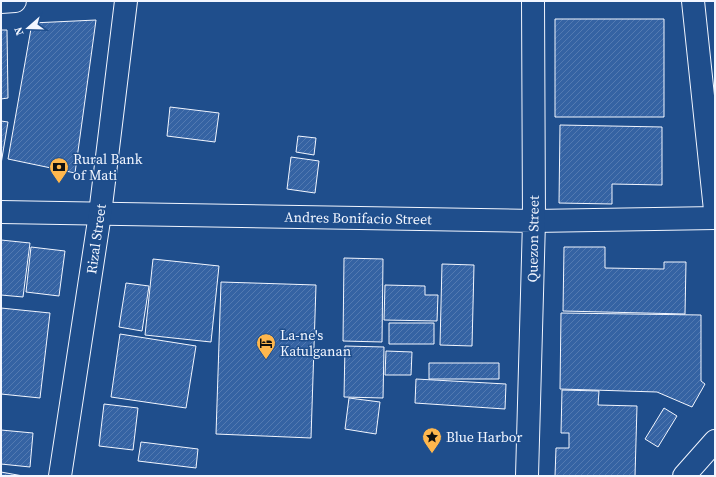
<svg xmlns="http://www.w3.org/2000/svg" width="716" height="477" viewBox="0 0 716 477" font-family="'Source Serif 4',serif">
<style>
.building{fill:url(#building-hatch);stroke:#f2f6ff}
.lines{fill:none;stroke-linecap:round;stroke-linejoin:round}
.street-casing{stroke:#f2f6ff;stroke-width:24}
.secondary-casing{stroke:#f2f6ff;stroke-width:24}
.primary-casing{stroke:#f2f6ff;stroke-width:24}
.street{stroke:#1f4e8c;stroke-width:22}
.secondary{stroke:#1f4e8c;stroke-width:22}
.primary{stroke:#1f4e8c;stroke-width:22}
.labels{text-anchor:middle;stroke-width:3;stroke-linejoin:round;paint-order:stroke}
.poi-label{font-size:14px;fill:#f2f6ff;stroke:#1f4e8c;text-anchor:start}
.street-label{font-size:14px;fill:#f2f6ff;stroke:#1f4e8c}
</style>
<defs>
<pattern id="building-hatch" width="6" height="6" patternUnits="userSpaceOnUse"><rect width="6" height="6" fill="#3563a3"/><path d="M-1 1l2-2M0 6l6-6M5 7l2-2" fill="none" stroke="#537ab1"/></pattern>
</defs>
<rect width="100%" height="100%" fill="#1f4e8c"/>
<!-- building -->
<path class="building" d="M555 19H664V117H555Z
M96 20 75 173 8 159 32 23Z
M1 30H7L8 98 1 99V109Z
M170 107 219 113 215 142 167 136Z
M1 121 8 122 1 164Z
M560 125 662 127V185L612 184V204L559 203Z
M298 136 316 138 314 155 296 152Z
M291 157 319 161 315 193 287 189Z
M1 240 30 243 23 297 1 295Z
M31 247 65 251 59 296 26 292Z
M564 247H605V268L664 269V262H686L685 314 563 311Z
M344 258 383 259 382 342 343 341Z
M153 259 219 266 211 342 145 335Z
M442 264 474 265 472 346 440 345Z
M221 282 316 285 311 438 216 434Z
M126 283 149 286 142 331 119 327Z
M385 285 425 286V295H438L437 321 384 320Z
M1 308 50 313 40 398 1 394Z
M561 313 701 315V381L705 384 692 407 657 392 560 389Z
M389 323H434V344H389Z
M120 334 196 346 186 408 111 397Z
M345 346 384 347 383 398 344 397Z
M386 351 412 352 411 375H385Z
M429 363H499V379H429Z
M416 379 506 384 505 409 415 403Z
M562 390 599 391 598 405 637 406 635 476H555L556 448H569V433H561Z
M349 398 380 402 376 434 345 429Z
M104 404 138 408 133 450 99 446Z
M664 408 677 416 658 447 645 439Z
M1 430 33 433 30 467 1 464Z
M141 442 198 449 196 468 138 461Z
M1 472 23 476H1Z"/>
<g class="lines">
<defs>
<path id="street" d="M693 1 715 210
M534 221 715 218
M684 476 715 441"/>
<path id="secondary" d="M1 2 15 1
M1 212 534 221
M527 476 534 221 533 1"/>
<path id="primary" d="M60 476 100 214 126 1"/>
</defs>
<!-- street casing -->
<use href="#street" class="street-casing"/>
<!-- secondary casing -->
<use href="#secondary" class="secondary-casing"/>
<!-- primary casing -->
<use href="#primary" class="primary-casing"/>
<!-- street -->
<use href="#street" class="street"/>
<!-- secondary -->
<use href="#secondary" class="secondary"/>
<!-- primary -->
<use href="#primary" class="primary"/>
</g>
<!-- icons -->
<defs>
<symbol id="bank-pin" viewBox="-11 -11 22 30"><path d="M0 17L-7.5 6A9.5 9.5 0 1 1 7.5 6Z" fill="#ffb74d" stroke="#1f4e8c"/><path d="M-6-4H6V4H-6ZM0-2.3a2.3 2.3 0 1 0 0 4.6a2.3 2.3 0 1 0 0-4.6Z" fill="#111"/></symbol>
<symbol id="hotel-pin" viewBox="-11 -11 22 30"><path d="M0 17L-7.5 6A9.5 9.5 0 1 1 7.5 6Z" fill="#ffb74d" stroke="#1f4e8c"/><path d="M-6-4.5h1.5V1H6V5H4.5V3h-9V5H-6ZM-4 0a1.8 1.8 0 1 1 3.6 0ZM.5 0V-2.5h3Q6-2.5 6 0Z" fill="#111"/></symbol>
<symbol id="sight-pin" viewBox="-11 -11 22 30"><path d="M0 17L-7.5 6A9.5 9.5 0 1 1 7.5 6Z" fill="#ffb74d" stroke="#1f4e8c"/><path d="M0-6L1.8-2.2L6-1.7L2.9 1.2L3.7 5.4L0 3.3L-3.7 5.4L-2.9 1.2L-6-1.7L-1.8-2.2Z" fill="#111"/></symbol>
</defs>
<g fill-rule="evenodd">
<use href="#bank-pin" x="48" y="156" width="22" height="30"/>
<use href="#hotel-pin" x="255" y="332" width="22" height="30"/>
<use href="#sight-pin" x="421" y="426" width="22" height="30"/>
</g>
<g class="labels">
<!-- poi labels -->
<g class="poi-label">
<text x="73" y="164">Rural Bank<tspan x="73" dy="16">of Mati</tspan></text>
<text x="280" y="340">La-ne's<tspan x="280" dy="16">Katulganan</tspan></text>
<text x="446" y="442">Blue Harbor</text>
</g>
<!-- street labels -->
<g class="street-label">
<text transform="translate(358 218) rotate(1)" y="5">Andres Bonifacio Street</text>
<text transform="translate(96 239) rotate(-82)" y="5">Rizal Street</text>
<text transform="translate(533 239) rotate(-89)" y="5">Quezon Street</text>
</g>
</g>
<!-- border -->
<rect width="716" height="477" fill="none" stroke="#f2f6ff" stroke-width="4"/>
<!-- north arrow -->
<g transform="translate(28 28) rotate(250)" stroke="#1f4e8c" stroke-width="3" paint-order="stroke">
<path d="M0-3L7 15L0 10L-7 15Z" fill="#f2f6ff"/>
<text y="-6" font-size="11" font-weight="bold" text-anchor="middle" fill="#f2f6ff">N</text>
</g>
</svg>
